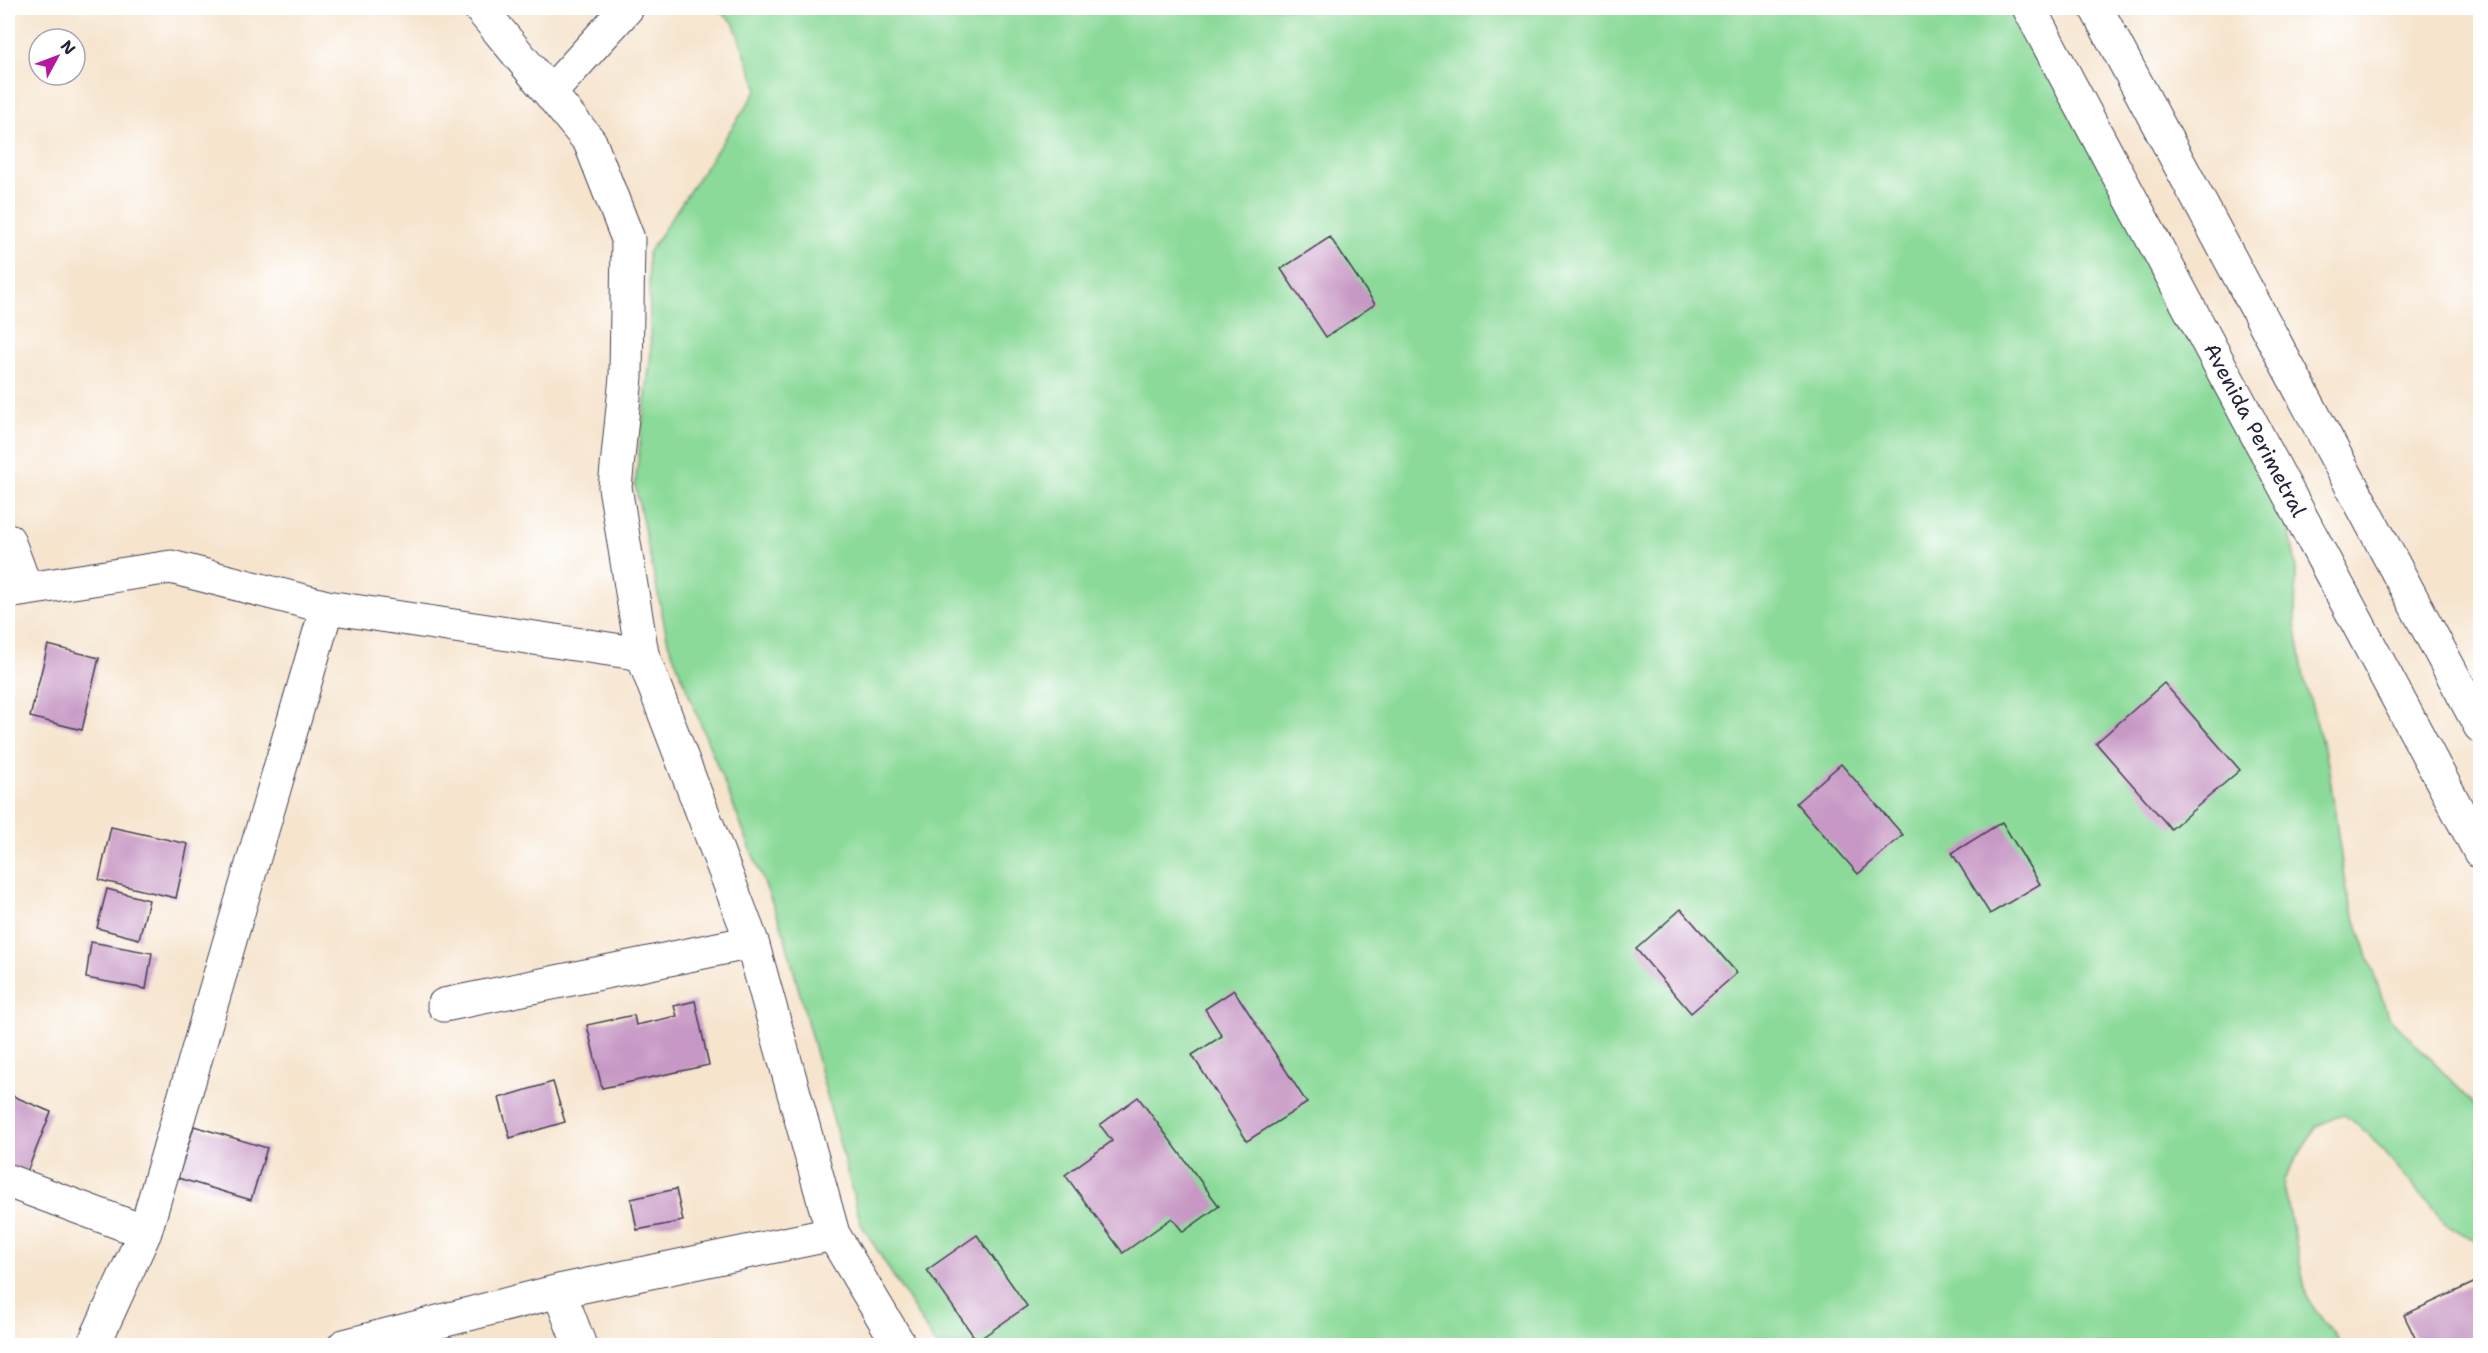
<svg xmlns="http://www.w3.org/2000/svg" width="2488" height="1353" viewBox="0 0 2488 1353" font-family="'Shantell Sans',sans-serif">
<style>
.green{fill:#8bda99;stroke:#567e6a;stroke-width:1.5}
.building{fill:#c798c5}
.lines{fill:none;stroke-linecap:round;stroke-linejoin:round}
.minor-casing{stroke:#423f51;stroke-width:35}
.major-casing{stroke:#423f51;stroke-width:35}
.minor{stroke:#fff;stroke-width:33}
.major{stroke:#fff;stroke-width:33}
.labels{text-anchor:middle;stroke-width:6;stroke-linejoin:round;paint-order:stroke}
.street-label{font-size:21px;fill:#22223b;stroke:#fff}
</style>
<rect width="100%" height="100%" fill="#fff"/>
<filter id="ink" filterUnits="userSpaceOnUse"><feTurbulence type="fractalNoise" baseFrequency=".0167" numOctaves="2"/><feDisplacementMap in="SourceGraphic" scale="12" xChannelSelector="R" yChannelSelector="G"/><feConvolveMatrix kernelMatrix="1 2 1 2 8 2 1 2 1" color-interpolation-filters="sRGB"/></filter>
<filter id="wash" filterUnits="userSpaceOnUse"><feTurbulence type="fractalNoise" baseFrequency=".008" numOctaves="4" result="noise"/><feDisplacementMap in="SourceGraphic" scale="24" xChannelSelector="R" yChannelSelector="G"/><feGaussianBlur stdDeviation="1.35" result="paint"/><feColorMatrix in="noise" values="0 0 0 0 0 0 0 0 0 0 0 0 0 0 0 0 0 1.4 0 .05"/><feComposite in="paint" operator="in"/></filter>
<g filter="url(#wash)">
<rect width="100%" height="100%" fill="#f6e4cd"/>
<!-- green -->
<path class="green" d="M715 8H2029L2282 488 2296 566 2295 624 2304 678 2328 764 2346 891 2388 1016 2480 1110V1244L2445 1223 2370 1135 2343 1114 2316 1126 2283 1181 2307 1298 2342 1345H936L861 1224 783 930 668 642 635 485 651 353 648 253 758 89 733 22Z"/>
<g id="blocks">
<!-- building -->
<path class="building" d="M1330 237 1375 304 1326 337 1281 269Z
M48 645 99 658 82 730 30 717Z
M2164 683 2240 770 2171 829 2096 743Z
M1841 764 1903 835 1858 874 1796 803Z
M2002 822 2040 884 1990 914 1952 853Z
M111 827 188 844 176 898 99 880Z
M107 889 149 900 139 939 97 928Z
M1681 909 1737 973 1691 1013 1636 949Z
M91 942 152 953 146 989 86 978Z
M1234 990 1307 1103 1247 1141 1192 1055 1222 1036 1205 1009Z
M695 1001 709 1065 602 1088 587 1025 634 1015 636 1025 677 1016 674 1006Z
M553 1082 565 1122 510 1138 499 1098Z
M8 1094 51 1112 22 1184 8 1178Z
M1138 1097 1219 1206 1183 1232 1172 1218 1123 1253 1065 1175 1112 1141 1100 1125Z
M194 1126 267 1148 251 1200 178 1178Z
M676 1189 683 1221 637 1230 631 1199Z
M977 1235 1027 1306 977 1341 927 1270Z
M2480 1280V1346H2419L2404 1315Z"/>
</g>
</g>
<g filter="url(#ink)">
<use href="#blocks" fill-opacity="0" stroke="#423f51" stroke-width="1.5"/>
<g class="lines">
<defs>
<path id="minor" d="M480 8 590 142 628 239 626 377 615 487 642 654 752 942 833 1234 900 1346
M550 93 627 8
M8 540 26 589
M8 592 171 567 327 607
M444 1005 752 942
M8 1181 145 1232 327 607 642 654
M559 1291 580 1346
M93 1346 145 1232
M344 1346 559 1291 833 1234"/>
<path id="major" d="M2029 8 2480 852
M2096 8 2480 726"/>
</defs>
<!-- minor casing -->
<use href="#minor" class="minor-casing"/>
<!-- major casing -->
<use href="#major" class="major-casing"/>
<!-- minor -->
<use href="#minor" class="minor"/>
<!-- major -->
<use href="#major" class="major"/>
</g>
</g>
<g class="labels">
<!-- street labels -->
<g class="street-label">
<text transform="translate(2255 430) rotate(62)" y="7">Avenida Perimetral</text>
</g>
</g>
<!-- margin -->
<rect width="2488" height="1353" fill="none" stroke="#fff" stroke-width="30"/>
<!-- north arrow -->
<g transform="translate(57 57) rotate(49)"><circle r="28" fill="#ffffff" stroke="#a7a7b1" stroke-width="1.5"/>
<path d="M0-4.5L10 22L0 15L-10 22Z" fill="#b5179e"/>
<text y="-9" font-size="16" font-weight="bold" text-anchor="middle" fill="#22223b">N</text>
</g>
</svg>
